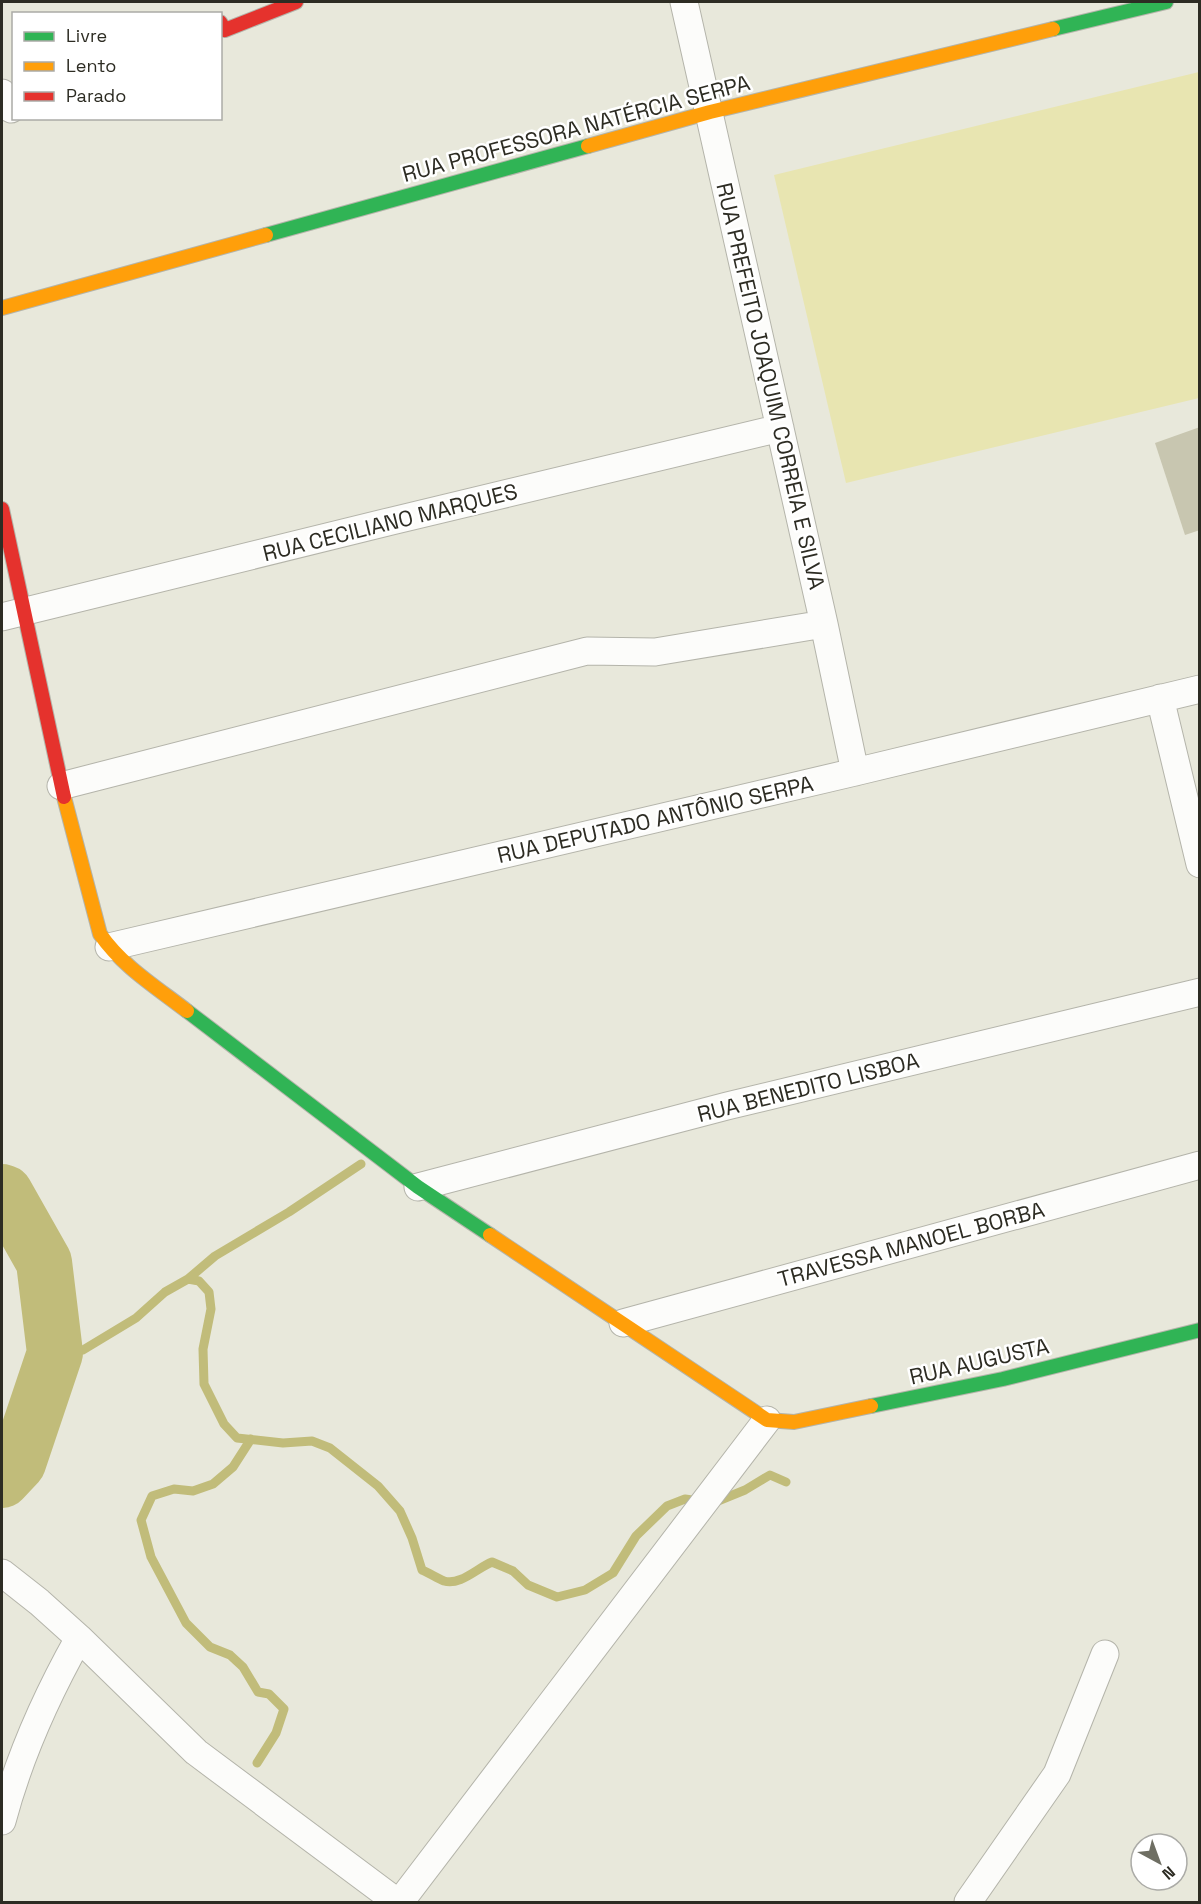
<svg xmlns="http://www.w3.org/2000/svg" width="1201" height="1904" viewBox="0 0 1201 1904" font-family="'Space Grotesk',sans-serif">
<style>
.green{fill:#e8e5b1}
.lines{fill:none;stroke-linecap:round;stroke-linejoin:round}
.stream{stroke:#c1bc7a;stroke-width:9}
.river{stroke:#c1bc7a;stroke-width:56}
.building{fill:#c8c6b0}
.street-casing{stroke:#b4b4aa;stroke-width:29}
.fast-casing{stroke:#b4b4aa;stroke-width:16}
.slow-casing{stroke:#b4b4aa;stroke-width:16}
.jam-casing{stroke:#b4b4aa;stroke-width:16}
.street{stroke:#fcfcfa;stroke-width:27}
.fast{stroke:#30b455;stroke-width:14}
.slow{stroke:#ff9f0a;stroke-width:14}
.jam{stroke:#e5322d;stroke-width:14}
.labels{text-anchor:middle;stroke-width:5;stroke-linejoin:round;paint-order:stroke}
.street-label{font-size:22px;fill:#2d2c23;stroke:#fff}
</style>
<rect width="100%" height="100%" fill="#e8e8db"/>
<!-- green -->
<path class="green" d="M1199 72V398L846 483 774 175Z"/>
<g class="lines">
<!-- stream -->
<path class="stream" d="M188 1279 215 1256 289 1212 361 1164
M55 1353 83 1350 136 1318 165 1292 188 1279 199 1281 209 1292 211 1309 203 1349 204 1384 224 1424 237 1438 283 1443 312 1441 330 1448 378 1486 400 1511 412 1538 422 1570C429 1573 437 1578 444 1581 460 1586 477 1568 492 1562L513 1571 528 1585 557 1597 585 1590 613 1573 636 1536 667 1506 685 1499 699 1501
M251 1439 233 1467 213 1484 193 1491 174 1489 152 1496 141 1520 151 1557 186 1623 210 1647 230 1655 243 1667 258 1692 269 1694 284 1709 276 1733 257 1763
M713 1503 745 1490 770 1475 786 1482"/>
<!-- river -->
<path class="river" d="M2 1192 5 1193 44 1262 55 1353 18 1463 2 1480"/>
</g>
<!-- building -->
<path class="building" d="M1200 427V530L1185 535 1155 443Z"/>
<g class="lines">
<defs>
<path id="street" d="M684 2 824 624 855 772
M2 93 11 109
M2 617 392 521 780 428
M1160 698 1200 864
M61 786 587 651 655 652 824 624
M109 947 855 772 1200 689
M418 1187 727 1106 1200 992
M623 1323 1200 1165
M2 1573 39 1602 79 1638 196 1752 397 1902
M2 1821C19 1757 47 1695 79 1638
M400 1902 767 1420
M968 1902 1057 1774 1105 1654"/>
<path id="fast" d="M1053 29 1166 2
M266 235 588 146
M187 1011 418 1187 490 1235
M871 1406 1003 1379 1200 1330"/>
<path id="slow" d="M588 146 710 112 1053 29
M2 308 266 235
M64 797 100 934C122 966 156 987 187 1011
M490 1235 767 1420 794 1422 871 1406"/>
<path id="jam" d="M220 22 225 30 296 2
M2 509 64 797"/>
</defs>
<!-- street casing -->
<use href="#street" class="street-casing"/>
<!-- fast casing -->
<use href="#fast" class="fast-casing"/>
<!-- slow casing -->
<use href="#slow" class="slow-casing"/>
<!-- jam casing -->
<use href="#jam" class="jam-casing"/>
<!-- street -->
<use href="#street" class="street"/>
<!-- fast -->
<use href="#fast" class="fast"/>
<!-- slow -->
<use href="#slow" class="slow"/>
<!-- jam -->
<use href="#jam" class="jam"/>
</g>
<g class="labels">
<!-- street labels -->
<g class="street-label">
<text transform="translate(576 128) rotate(-15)" y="8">RUA PROFESSORA NATÉRCIA SERPA</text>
<text transform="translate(771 386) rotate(77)" y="8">RUA PREFEITO JOAQUIM CORREIA E SILVA</text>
<text transform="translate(390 522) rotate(-14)" y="8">RUA CECILIANO MARQUES</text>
<text transform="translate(655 819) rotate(-13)" y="8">RUA DEPUTADO ANTÔNIO SERPA</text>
<text transform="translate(808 1087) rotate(-14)" y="8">RUA BENEDITO LISBOA</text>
<text transform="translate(911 1244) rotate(-15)" y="8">TRAVESSA MANOEL BORBA</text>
<text transform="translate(979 1361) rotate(-13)" y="8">RUA AUGUSTA</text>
</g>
</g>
<!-- border -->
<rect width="1201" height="1904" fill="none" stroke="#2d2c23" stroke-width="6"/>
<!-- legend -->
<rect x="12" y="12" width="210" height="108" fill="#ffffff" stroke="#ababa7" stroke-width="1.5"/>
<rect x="24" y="32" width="30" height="9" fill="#30b455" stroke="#ababa7" stroke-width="1.5"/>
<text x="66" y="42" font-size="18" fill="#2d2c23">Livre</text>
<rect x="24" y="62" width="30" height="9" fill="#ff9f0a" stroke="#ababa7" stroke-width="1.5"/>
<text x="66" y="72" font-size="18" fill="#2d2c23">Lento</text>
<rect x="24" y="92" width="30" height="9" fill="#e5322d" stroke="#ababa7" stroke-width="1.5"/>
<text x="66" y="102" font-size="18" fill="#2d2c23">Parado</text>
<!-- north arrow -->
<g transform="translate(1159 1862) rotate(139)"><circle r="28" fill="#ffffff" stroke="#ababa7" stroke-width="1.5"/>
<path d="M0-4.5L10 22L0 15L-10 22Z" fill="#6e6e63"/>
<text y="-9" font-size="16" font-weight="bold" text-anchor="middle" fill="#2d2c23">N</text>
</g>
</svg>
